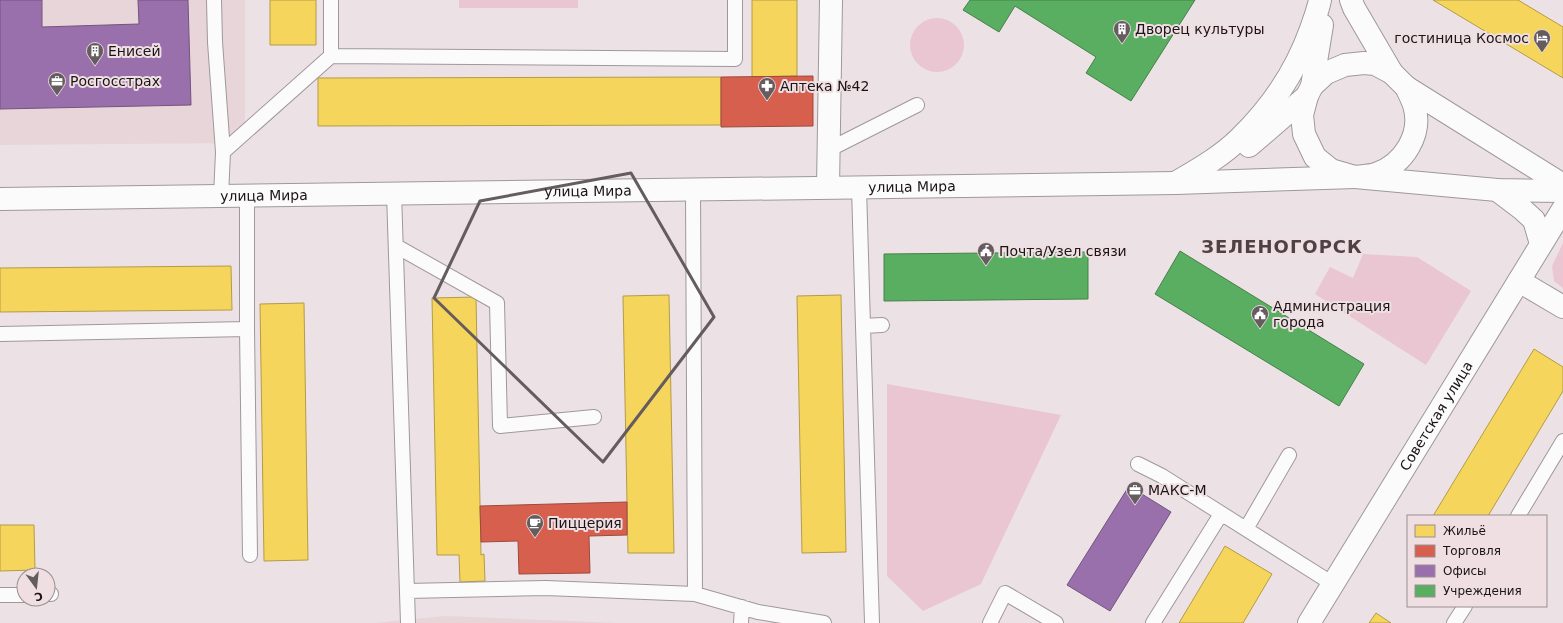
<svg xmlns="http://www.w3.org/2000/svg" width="1563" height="623" viewBox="0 0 1563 623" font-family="'DejaVu Sans',sans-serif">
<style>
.built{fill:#e7d5da}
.green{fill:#e9c6d1}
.homes{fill:#f6d55c;stroke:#b49b47}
.shops{fill:#d6604d;stroke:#9e493c}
.offices{fill:#9970ab;stroke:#73547e}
.public{fill:#5aae61;stroke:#47804a}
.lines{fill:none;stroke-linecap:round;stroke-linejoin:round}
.service-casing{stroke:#9e989a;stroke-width:16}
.minor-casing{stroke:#9e989a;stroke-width:24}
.tertiary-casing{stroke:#9e989a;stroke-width:24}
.service{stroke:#fcfbfb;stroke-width:14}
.minor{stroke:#fcfbfb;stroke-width:22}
.tertiary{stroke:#fcfbfb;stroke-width:22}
.marked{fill:none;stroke:#645c5e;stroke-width:3;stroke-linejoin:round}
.labels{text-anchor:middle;stroke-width:4;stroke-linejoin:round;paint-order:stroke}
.poi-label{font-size:14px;fill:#1a1416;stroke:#efdfe3;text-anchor:start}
.street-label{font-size:14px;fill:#1a1416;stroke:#efdfe3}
.district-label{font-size:18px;font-weight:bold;letter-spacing:1px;fill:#4e4145;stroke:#efdfe3}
</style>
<rect width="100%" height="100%" fill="#ece2e5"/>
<!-- built -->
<path class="built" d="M0 0H245V143L0 145Z
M445 616 619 623H374Z"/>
<!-- green -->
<path class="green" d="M459 0H578V8H459Z
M910 45a27 27 0 1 1 54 0a27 27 0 1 1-54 0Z
M1563 243V288L1554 281 1552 266Z
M1363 254 1417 257 1471 291 1426 365 1315 294 1330 267 1353 278Z
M887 384 1061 415 981 584 923 611 887 576Z"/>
<!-- homes -->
<path class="homes" d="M270 0H316V45H270Z
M752 0H797V76L752 77Z
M1433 0H1518L1563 27V78Z
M721 77V125L318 126V78Z
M231 266 232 310 0 312V268Z
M669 295 674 553H628L623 296Z
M841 295 846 552 802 553 797 296Z
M476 297 481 555 484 554 485 581 460 582 459 555H437L432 298Z
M304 303 308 560 264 561 260 304Z
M1534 349 1563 367V391L1488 516H1433Z
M0 525H34L35 570 0 571Z
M1225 546 1272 574 1243 623H1179Z
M1376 613 1391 623H1369Z"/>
<!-- shops -->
<path class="shops" d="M813 76V126L721 127V77Z
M627 502V535L589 536 590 573 519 574 518 541 481 542 480 506Z"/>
<!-- offices -->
<path class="offices" d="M0 0H42V27L139 24 138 0H188L191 105 0 109Z
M1129 486 1171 512 1110 611 1067 585Z"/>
<!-- public -->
<path class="public" d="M970 0H1195L1131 101 1086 73 1096 57 1015 6 999 32 963 10Z
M1180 251 1364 364 1339 406 1155 294Z
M1088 252V299L884 301V254Z"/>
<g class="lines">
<defs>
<path id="service" d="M214 0 215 42 223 152 221 196
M331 56V0
M828 150 917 105
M223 152 331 56 735 59V0
M859 187 863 326 882 325
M693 189 695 594
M394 193 408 623
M247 195V329L250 555
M396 246 497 303 500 426 594 417
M863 326 872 623
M0 334 247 329
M1138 464 1162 476 1333 584
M1518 516 1563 441
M1246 529 1289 455
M407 591 546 588 695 594 758 612 824 623
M48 594H51
M0 595H24
M741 623 742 607
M990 623 1005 593 1056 623
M1153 623 1221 514
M1454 623 1465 606"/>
<g id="minor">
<path d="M828 187 831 0"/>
<path d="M1497 190 1522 209 1534 220 1541 244"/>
<path d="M1519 281 1563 307"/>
<path id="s1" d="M1309 623 1563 209"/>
</g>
<g id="tertiary">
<path d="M1351 0 1354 8 1392 73 1406 87 1563 185"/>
<path d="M1392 73 1375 64 1364 63 1345 65 1326 73 1312 86 1307 96 1302 115 1304 134 1315 157 1331 170 1355 177 1497 190 1563 191"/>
<path d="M1312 86 1322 25"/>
<path d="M1249 146 1307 96"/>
<path d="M1177 182C1199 169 1222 156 1240 138 1272 107 1296 71 1311 29 1314 20 1318 10 1320 0"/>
<path id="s2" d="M0 199 1176 183 1355 177C1362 176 1370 176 1376 174 1404 164 1423 134 1414 105 1412 99 1409 93 1406 87"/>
</g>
</defs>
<!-- service casing -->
<use href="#service" class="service-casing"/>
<!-- minor casing -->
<use href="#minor" class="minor-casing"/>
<!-- tertiary casing -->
<use href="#tertiary" class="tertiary-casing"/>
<!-- service -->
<use href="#service" class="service"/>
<!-- minor -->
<use href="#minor" class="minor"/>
<!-- tertiary -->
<use href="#tertiary" class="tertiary"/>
</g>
<!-- marked area -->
<path class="marked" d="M631 173 714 317 603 462 434 298 480 201Z"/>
<!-- icons -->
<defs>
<symbol id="building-pin" viewBox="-11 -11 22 30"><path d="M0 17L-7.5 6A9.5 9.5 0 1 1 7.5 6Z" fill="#645c5e" stroke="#efdfe3"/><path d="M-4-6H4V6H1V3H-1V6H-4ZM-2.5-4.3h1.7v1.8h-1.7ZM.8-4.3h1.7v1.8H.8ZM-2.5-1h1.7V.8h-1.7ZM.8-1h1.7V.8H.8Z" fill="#fff"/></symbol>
<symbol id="hotel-pin" viewBox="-11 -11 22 30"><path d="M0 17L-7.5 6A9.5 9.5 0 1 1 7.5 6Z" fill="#645c5e" stroke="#efdfe3"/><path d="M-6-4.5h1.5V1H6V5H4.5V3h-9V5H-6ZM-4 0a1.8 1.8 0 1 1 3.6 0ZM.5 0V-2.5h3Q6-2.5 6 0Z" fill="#fff"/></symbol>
<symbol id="office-pin" viewBox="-11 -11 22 30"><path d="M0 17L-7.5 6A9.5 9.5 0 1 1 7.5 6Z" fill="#645c5e" stroke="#efdfe3"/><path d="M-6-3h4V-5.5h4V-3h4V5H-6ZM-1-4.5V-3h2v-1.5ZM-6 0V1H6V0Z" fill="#fff"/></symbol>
<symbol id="pharmacy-pin" viewBox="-11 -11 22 30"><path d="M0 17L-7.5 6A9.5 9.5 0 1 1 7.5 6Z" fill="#645c5e" stroke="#efdfe3"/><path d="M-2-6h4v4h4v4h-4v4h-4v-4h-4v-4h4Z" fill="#fff"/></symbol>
<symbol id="civic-pin" viewBox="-11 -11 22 30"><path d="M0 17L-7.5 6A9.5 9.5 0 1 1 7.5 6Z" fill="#645c5e" stroke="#efdfe3"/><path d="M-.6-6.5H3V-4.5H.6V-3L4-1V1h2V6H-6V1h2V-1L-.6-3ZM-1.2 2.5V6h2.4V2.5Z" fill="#fff"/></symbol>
<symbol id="cafe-pin" viewBox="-11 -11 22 30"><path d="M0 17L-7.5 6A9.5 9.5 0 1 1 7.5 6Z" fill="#645c5e" stroke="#efdfe3"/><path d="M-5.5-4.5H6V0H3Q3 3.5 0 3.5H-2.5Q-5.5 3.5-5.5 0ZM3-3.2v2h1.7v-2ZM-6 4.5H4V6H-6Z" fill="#fff"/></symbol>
</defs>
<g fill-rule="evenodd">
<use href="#building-pin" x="1112" y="19" width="20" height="27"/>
<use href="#hotel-pin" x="1532" y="28" width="20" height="27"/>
<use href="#building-pin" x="85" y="41" width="20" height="27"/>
<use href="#office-pin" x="47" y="71" width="20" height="27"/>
<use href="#pharmacy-pin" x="757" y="76" width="20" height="27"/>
<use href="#civic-pin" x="976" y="241" width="20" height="27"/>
<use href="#civic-pin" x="1250" y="304" width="20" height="27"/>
<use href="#office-pin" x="1125" y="480" width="20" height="27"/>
<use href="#cafe-pin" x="525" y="513" width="20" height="27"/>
</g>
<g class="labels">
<!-- poi labels -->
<g class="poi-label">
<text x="1135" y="34">Дворец культуры</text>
<text x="1529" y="43" text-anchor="end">гостиница Космос</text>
<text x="108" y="56">Енисей</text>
<text x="70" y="86">Росгосстрах</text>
<text x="780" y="91">Аптека №42</text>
<text x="999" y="256">Почта/Узел связи</text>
<text x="1273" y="311">Администрация<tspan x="1273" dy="16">города</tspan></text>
<text x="1148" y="495">МАКС-М</text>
<text x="548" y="528">Пиццерия</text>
</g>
<!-- street labels -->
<g class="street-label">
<text dy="5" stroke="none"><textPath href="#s2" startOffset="912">улица Мира</textPath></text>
<text dy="5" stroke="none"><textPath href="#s2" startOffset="588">улица Мира</textPath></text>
<text dy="5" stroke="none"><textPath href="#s2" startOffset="264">улица Мира</textPath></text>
<text dy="5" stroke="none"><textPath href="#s1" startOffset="243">Советская улица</textPath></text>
</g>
<!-- district labels -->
<g class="district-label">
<text x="1282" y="253">ЗЕЛЕНОГОРСК</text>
</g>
</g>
<!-- legend -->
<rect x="1407" y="515" width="140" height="92" fill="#efdfe3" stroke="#9a8e91"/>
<rect x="1415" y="525" width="20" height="12" fill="#f6d55c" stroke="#9a8e91"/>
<text x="1443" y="535" font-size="12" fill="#1a1416">Жильё</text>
<rect x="1415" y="545" width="20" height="12" fill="#d6604d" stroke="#9a8e91"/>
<text x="1443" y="555" font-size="12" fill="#1a1416">Торговля</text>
<rect x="1415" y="565" width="20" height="12" fill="#9970ab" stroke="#9a8e91"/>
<text x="1443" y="575" font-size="12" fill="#1a1416">Офисы</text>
<rect x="1415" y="585" width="20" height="12" fill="#5aae61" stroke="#9a8e91"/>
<text x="1443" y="595" font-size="12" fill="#1a1416">Учреждения</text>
<!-- north arrow -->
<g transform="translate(36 587) rotate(165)"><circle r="19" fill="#efdfe3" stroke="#9a8e91"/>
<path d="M0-3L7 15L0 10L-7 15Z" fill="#645c5e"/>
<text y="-6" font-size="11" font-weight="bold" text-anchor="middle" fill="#1a1416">С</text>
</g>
</svg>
